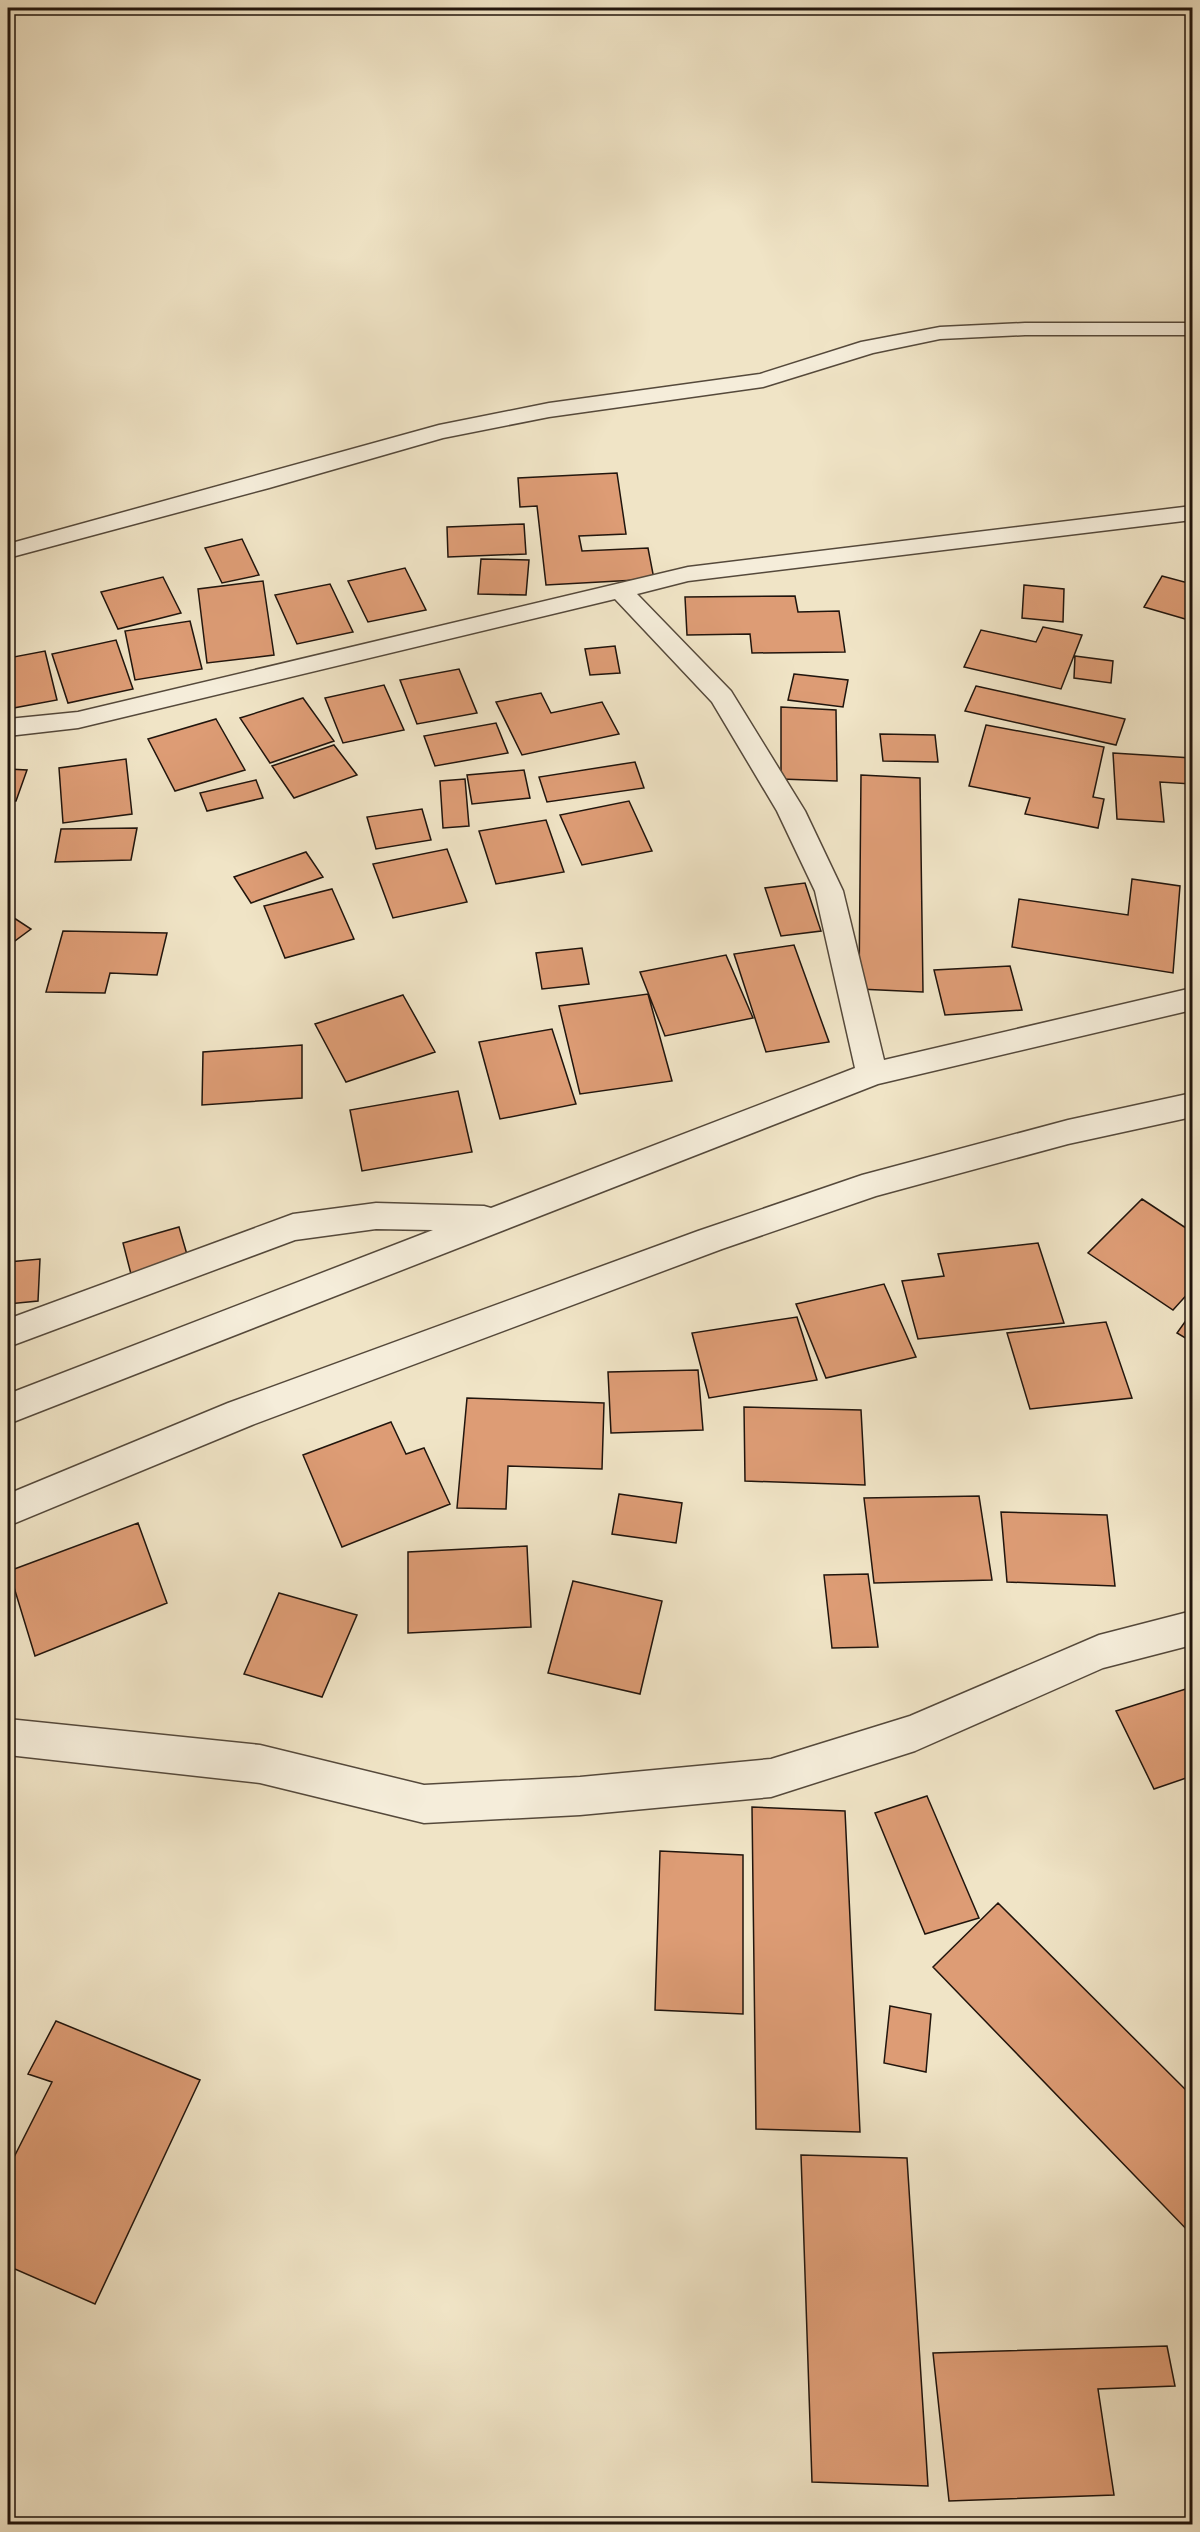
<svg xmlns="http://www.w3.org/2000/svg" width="1200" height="2532" viewBox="0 0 1200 2532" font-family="'Sorts Mill Goudy',serif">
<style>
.building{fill:#dd9c75;stroke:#21150d;stroke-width:1.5}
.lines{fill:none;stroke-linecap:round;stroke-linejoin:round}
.minor-casing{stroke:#55493b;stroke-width:3}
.minor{fill:#f5edda;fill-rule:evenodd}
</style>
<rect width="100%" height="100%" fill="#f0e4c6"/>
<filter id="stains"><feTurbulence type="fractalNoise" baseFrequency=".00333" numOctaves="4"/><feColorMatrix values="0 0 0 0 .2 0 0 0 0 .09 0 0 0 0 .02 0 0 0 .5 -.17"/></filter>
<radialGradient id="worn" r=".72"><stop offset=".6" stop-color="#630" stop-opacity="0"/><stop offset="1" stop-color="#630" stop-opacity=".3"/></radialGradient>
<!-- building -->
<path class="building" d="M617 473 626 534 579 536 582 551 648 548 654 579 546 585 537 506 520 507 518 478Z
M524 524 526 554 448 557 447 527Z
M242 539 259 575 222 583 205 548Z
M481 559 529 560 526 595 478 594Z
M405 568 426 610 368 622 348 581Z
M1162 576 1192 584V621L1144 607Z
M163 577 181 613 118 629 101 592Z
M263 581 274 655 207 663 198 589Z
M330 584 353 632 297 644 275 595Z
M1024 585 1064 589 1063 622 1022 618Z
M795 596 798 612 839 611 845 652 752 653 750 634 687 635 685 597Z
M190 621 202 669 135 680 125 631Z
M1043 627 1082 635 1061 689 964 667 981 630 1036 642Z
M116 640 133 689 68 703 52 654Z
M615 646 620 673 590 675 585 649Z
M45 651 57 700 8 709V658Z
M1075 656 1113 661 1111 683 1074 678Z
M459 669 477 713 417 724 400 680Z
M794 674 848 680 843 707 788 700Z
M384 685 404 730 343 743 325 698Z
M976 686 1125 719 1116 745 965 711Z
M541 693 551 713 602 702 619 734 522 755 496 702Z
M303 698 334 741 270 763 240 718Z
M781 707 836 710 837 781 781 779Z
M216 719 245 770 175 791 148 739Z
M496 723 508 753 435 766 424 736Z
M986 725 1104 747 1093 797 1104 799 1098 828 1025 814 1030 798 969 786Z
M880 734 935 735 938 762 883 761Z
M334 745 357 775 294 798 272 766Z
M1113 753 1192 758V784L1160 782 1164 822 1117 819Z
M126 759 132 814 63 823 59 768Z
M635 762 644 788 547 802 539 777Z
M8 769 27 770 16 801H8Z
M524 770 530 798 472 804 467 775Z
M861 775 920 778 923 992 859 989Z
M465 779 469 826 443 828 440 781Z
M256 780 263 798 207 811 200 793Z
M629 801 652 851 582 865 560 815Z
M422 809 431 840 376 849 367 817Z
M546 820 564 872 496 884 479 831Z
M137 828 131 860 55 862 61 829Z
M447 849 467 902 393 918 373 864Z
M306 852 323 877 251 903 234 877Z
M1132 879 1180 886 1173 973 1012 947 1019 899 1128 915Z
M805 883 821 931 781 936 765 888Z
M332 889 354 939 285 958 264 906Z
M8 914 31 929 8 946Z
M63 931 167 933 157 975 110 973 105 993 46 992Z
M794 945 829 1042 766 1052 734 954Z
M582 948 589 984 542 989 536 953Z
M726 955 753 1018 665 1036 640 972Z
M1010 966 1022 1010 945 1015 934 970Z
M648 994 672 1081 580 1094 559 1006Z
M403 995 435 1052 346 1082 315 1024Z
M552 1029 576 1104 500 1119 479 1042Z
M302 1045V1098L202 1105 203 1052Z
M458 1091 472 1152 362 1171 350 1110Z
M1142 1199 1192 1232V1289L1173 1310 1088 1253Z
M179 1227 188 1258 131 1274 123 1243Z
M1038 1243 1064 1323 918 1339 902 1281 944 1276 938 1254Z
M40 1259 38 1301 8 1304V1262Z
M884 1284 916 1357 826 1378 796 1304Z
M1192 1312V1342L1177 1333Z
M797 1317 817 1380 709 1398 692 1333Z
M1106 1322 1132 1398 1030 1409 1007 1333Z
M698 1370 703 1430 611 1433 608 1372Z
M467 1398 604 1403 602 1469 508 1466 506 1509 457 1508Z
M744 1407 861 1410 865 1485 745 1481Z
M391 1422 406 1454 424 1448 450 1504 342 1547 303 1455Z
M619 1494 682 1503 676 1543 612 1534Z
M979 1496 992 1580 874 1583 864 1498Z
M1001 1512 1107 1515 1115 1586 1007 1582Z
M138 1523 167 1603 35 1656 9 1571Z
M527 1546 531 1627 408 1633V1552Z
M868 1574 878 1647 832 1648 824 1575Z
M573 1581 662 1601 640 1694 548 1673Z
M279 1593 357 1615 322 1697 244 1674Z
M1192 1687V1776L1154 1789 1116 1711Z
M927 1796 979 1918 925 1934 875 1813Z
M752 1807 845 1811 860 2132 756 2129Z
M660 1851 743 1855V2014L655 2010Z
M998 1903 1192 2096V2235L933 1967Z
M890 2006 931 2014 926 2072 884 2063Z
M56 2021 200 2080 95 2304 8 2266V2169L52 2082 28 2074Z
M801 2155 907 2158 928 2486 812 2482Z
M1167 2346 1175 2386 1098 2389 1114 2495 949 2501 933 2353Z"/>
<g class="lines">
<defs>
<path id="minor" d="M1025 323H1192V335H1025L940 339 873 353 763 387 549 417 443 438 269 488 8 558V544L439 425 549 403 760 374 861 342 940 327Z
M1192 506V520L688 581 637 594 731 691 805 811 843 891 884 1060 1192 988V1010L878 1084 8 1424V1394L433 1230 376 1229 295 1240 8 1347V1319L293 1214 376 1203 484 1206 491 1208 855 1068 815 891 777 811 712 702 615 599 78 728 8 736V719L78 712 688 567Z
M1192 1093V1117L1068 1144 876 1196 722 1249 252 1425 8 1526V1494L228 1403 698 1231 862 1175 1068 1120Z
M1192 1611V1645L1103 1668 915 1751 771 1797 580 1815 424 1823 260 1783 8 1755V1719L260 1745 424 1785 580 1777 771 1759 910 1716 1099 1635Z"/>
</defs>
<!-- minor casing -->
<use href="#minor" class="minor-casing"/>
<!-- minor -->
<use href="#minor" class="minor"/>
</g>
<!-- margin -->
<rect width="1200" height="2532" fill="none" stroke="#f0e4c6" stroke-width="30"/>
<rect x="9" y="9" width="1182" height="2514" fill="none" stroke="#21150d" stroke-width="3"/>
<rect x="15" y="15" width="1170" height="2502" fill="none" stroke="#21150d" stroke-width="1.5"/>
<rect width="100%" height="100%" filter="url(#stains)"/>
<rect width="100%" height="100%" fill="url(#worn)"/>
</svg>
